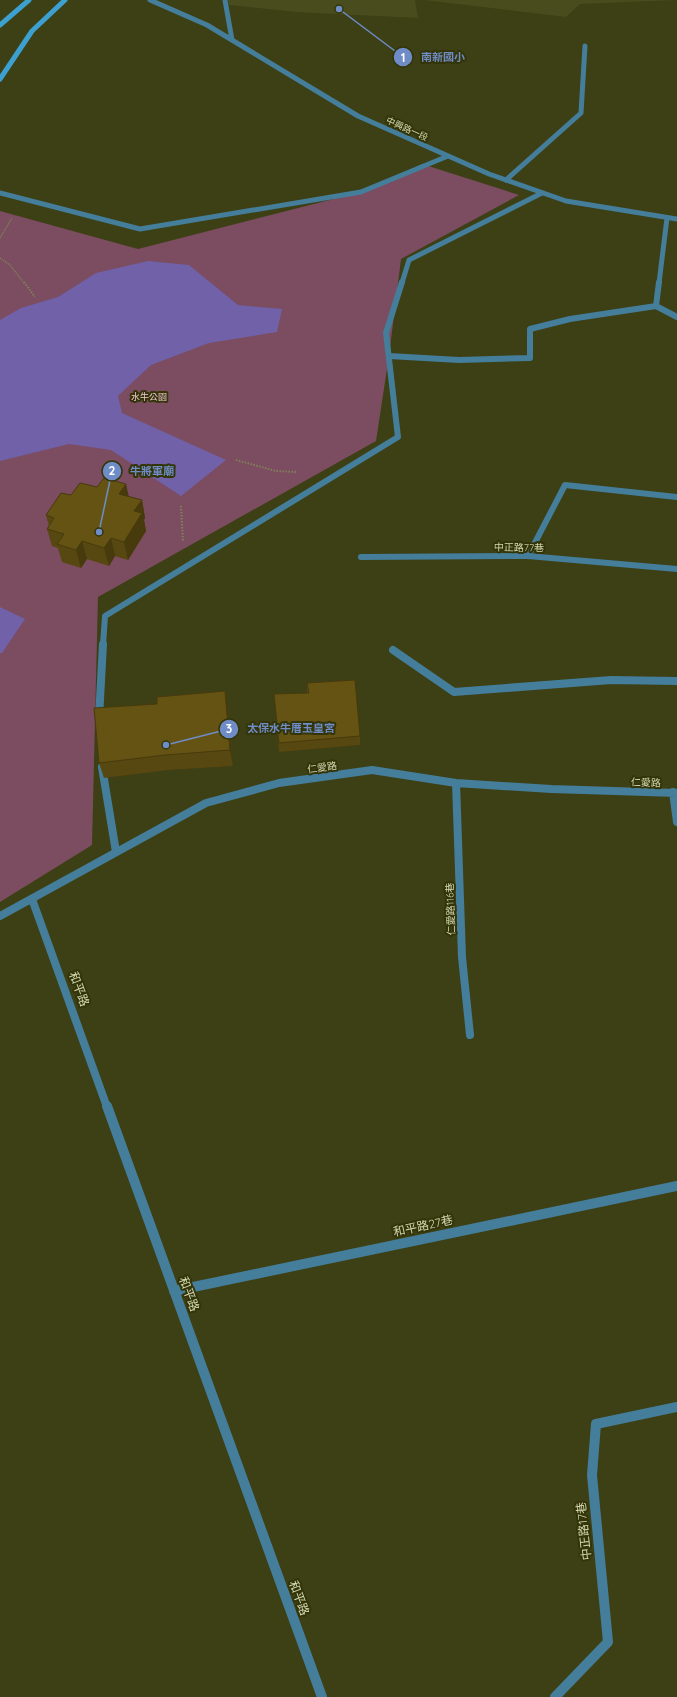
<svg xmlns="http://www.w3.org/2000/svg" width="677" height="1697" viewBox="0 0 677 1697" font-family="Quicksand,'Noto Sans TC',sans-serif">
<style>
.built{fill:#494c1d}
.green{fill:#7c4c61}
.water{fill:#7061a8}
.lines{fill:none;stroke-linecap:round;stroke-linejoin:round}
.path-far1{stroke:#7f8259;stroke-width:1.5;stroke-dasharray:1 1;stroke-linecap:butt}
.path{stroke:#7f8259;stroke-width:2;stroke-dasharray:1.5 1.5;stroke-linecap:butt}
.service-far3{stroke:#447e9b;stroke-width:5}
.service-far2{stroke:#447e9b;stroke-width:6}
.service-far1{stroke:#447e9b;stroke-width:8}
.service{stroke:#447e9b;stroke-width:10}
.minor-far2{stroke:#447e9b;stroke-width:5}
.minor-far1{stroke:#447e9b;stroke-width:6}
.minor{stroke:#447e9b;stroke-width:10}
.secondary{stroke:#3ca1d0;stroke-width:5}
.wall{fill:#574710}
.shaded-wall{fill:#473a0d}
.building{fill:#655313;stroke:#473a0d}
.labels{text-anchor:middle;stroke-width:4;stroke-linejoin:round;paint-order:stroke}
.far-street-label{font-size:9px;fill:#d3d7b0;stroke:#333509}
.far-park-label{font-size:9px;fill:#f6c9db;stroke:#333509}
.street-label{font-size:10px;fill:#d3d7b0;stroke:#333509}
.near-street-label{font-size:12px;fill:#d3d7b0;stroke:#333509}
.leader{fill:none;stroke:#6f8cc6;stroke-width:1.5}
.callout-dot{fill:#6f8cc6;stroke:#333509;stroke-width:1.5}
.mark-label{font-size:12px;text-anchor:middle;font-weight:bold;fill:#fff}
.callout-label{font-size:11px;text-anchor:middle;font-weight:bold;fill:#6f8cc6;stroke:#333509;stroke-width:4;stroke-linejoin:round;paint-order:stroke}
</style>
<rect width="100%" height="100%" fill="#3d3f15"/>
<!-- built -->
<path class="built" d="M228 0H415L418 18 296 12 229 5Z
M424 0H675L580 4 566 17Z"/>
<!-- green -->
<path class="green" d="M422 164 519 195 401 259 389 356 376 441 98 597 92 845 0 902V211L138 249 369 190Z"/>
<!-- water -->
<path class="water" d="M148 261 189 265 238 305 282 309 277 332 209 343 151 365 118 396 122 413 226 460 181 496 111 450 69 444 0 461V320L21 308 58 297 96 273Z
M0 607 25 619 2 653H0Z"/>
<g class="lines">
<!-- path-far1 -->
<path class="path-far1" d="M0 238 12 218
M0 258 10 265 24 283"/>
<!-- path -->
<path class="path" d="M24 282 35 297
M236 460 276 471 296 472
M181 506 183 541"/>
<!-- service-far3 -->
<path class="service-far3" d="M506 180 581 113 585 46
M402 283 409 260 542 193
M659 283 667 218"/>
<!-- service-far2 -->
<path class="service-far2" d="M389 356 459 360 530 358V329L570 319 656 306 659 282
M528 556 565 485 677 497
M361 557 528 556 677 569
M103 645 105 616 398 437 386 333 402 282"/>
<!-- service-far1 -->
<path class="service-far1" d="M393 650 454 692 611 680 677 681
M99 718 103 644
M102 767 116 852
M456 783 462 957 470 1035
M673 792 677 822
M32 899 107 1107
M0 916 206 803 279 783 372 770 456 783 551 789 677 793"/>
<!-- service -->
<path class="service" d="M107 1106 322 1697"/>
<!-- minor-far2 -->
<path class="minor-far2" d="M150 0 207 25 358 116 489 174 566 201 677 219
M225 0 232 40
M0 193 140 229 361 192 448 156"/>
<!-- minor-far1 -->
<path class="minor-far1" d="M656 306 677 317"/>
<!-- minor -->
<path class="minor" d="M174 1291 677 1186
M555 1697 608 1642 592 1475 596 1424 677 1407"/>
<!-- secondary -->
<path class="secondary" d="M0 25 29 0
M0 79 32 31 65 0"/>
</g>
<!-- wall -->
<path class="wall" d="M126 484 128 496 142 500 145 518 144 520 146 531 128 560 115 556 109 566 87 559 81 568 62 562 58 548 52 546 47 529 49 526 46 515 71 495 97 487Z
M307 683 360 736V745L279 752 274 694 307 693Z
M225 691 227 708 233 766 169 770 104 778 99 763 157 704Z"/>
<!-- shaded-wall -->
<path class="shaded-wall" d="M126 484 130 502 119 494Z
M142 500 145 518 144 520 146 531 128 560 124 542 134 511Z
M111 538 115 556 109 566 104 548Z
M82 541 87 559 81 568 76 550Z
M225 691 227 708 233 766 230 750Z"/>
<!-- building -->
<path class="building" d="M104 478 126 484 119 494 142 500 134 511 142 513 124 542 111 538 104 548 82 541 76 550 57 544 64 534 47 529 54 518 46 515 61 493 71 495 80 483 97 487Z
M355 680 360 736 279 743 274 694 309 693 307 683Z
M225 691 230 750 165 755 99 763 94 708 157 704V697Z"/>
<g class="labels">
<!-- far-street labels -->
<g class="far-street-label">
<text transform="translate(407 129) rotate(24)" y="3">中興路一段</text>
</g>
<!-- far-park labels -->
<g class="far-park-label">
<text x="149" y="400">水牛公園</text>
</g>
<!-- street labels -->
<g class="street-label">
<text transform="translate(519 547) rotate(1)" y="4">中正路77巷</text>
<text transform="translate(322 767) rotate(-8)" y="4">仁愛路</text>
<text transform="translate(646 782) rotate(2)" y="4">仁愛路</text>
<text transform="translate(450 909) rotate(-92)" y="4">仁愛路116巷</text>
</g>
<!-- near-street labels -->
<g class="near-street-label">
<text transform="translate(79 989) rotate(70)" y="4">和平路</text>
<text transform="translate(423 1226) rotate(-12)" y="4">和平路27巷</text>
<text transform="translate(189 1294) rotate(70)" y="4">和平路</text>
<text transform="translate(584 1531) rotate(-96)" y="4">中正路17巷</text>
<text transform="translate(299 1598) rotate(70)" y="4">和平路</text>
</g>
</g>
<!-- callouts -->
<path class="leader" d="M339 9L403 57M99 532L112 471M166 745L229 729"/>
<g class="callout-dot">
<circle cx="339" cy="9" r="4"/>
<circle cx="99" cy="532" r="4"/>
<circle cx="166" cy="745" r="4"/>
<circle cx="403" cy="57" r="10"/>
<circle cx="112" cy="471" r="10"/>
<circle cx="229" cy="729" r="10"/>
</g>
<g class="mark-label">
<text x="403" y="62">1</text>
<text x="112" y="475">2</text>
<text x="229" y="733">3</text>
</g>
<g class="callout-label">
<text x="443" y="61">南新國小</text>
<text x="152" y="475">牛將軍廟</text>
<text x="291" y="732">太保水牛厝玉皇宮</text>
</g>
</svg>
